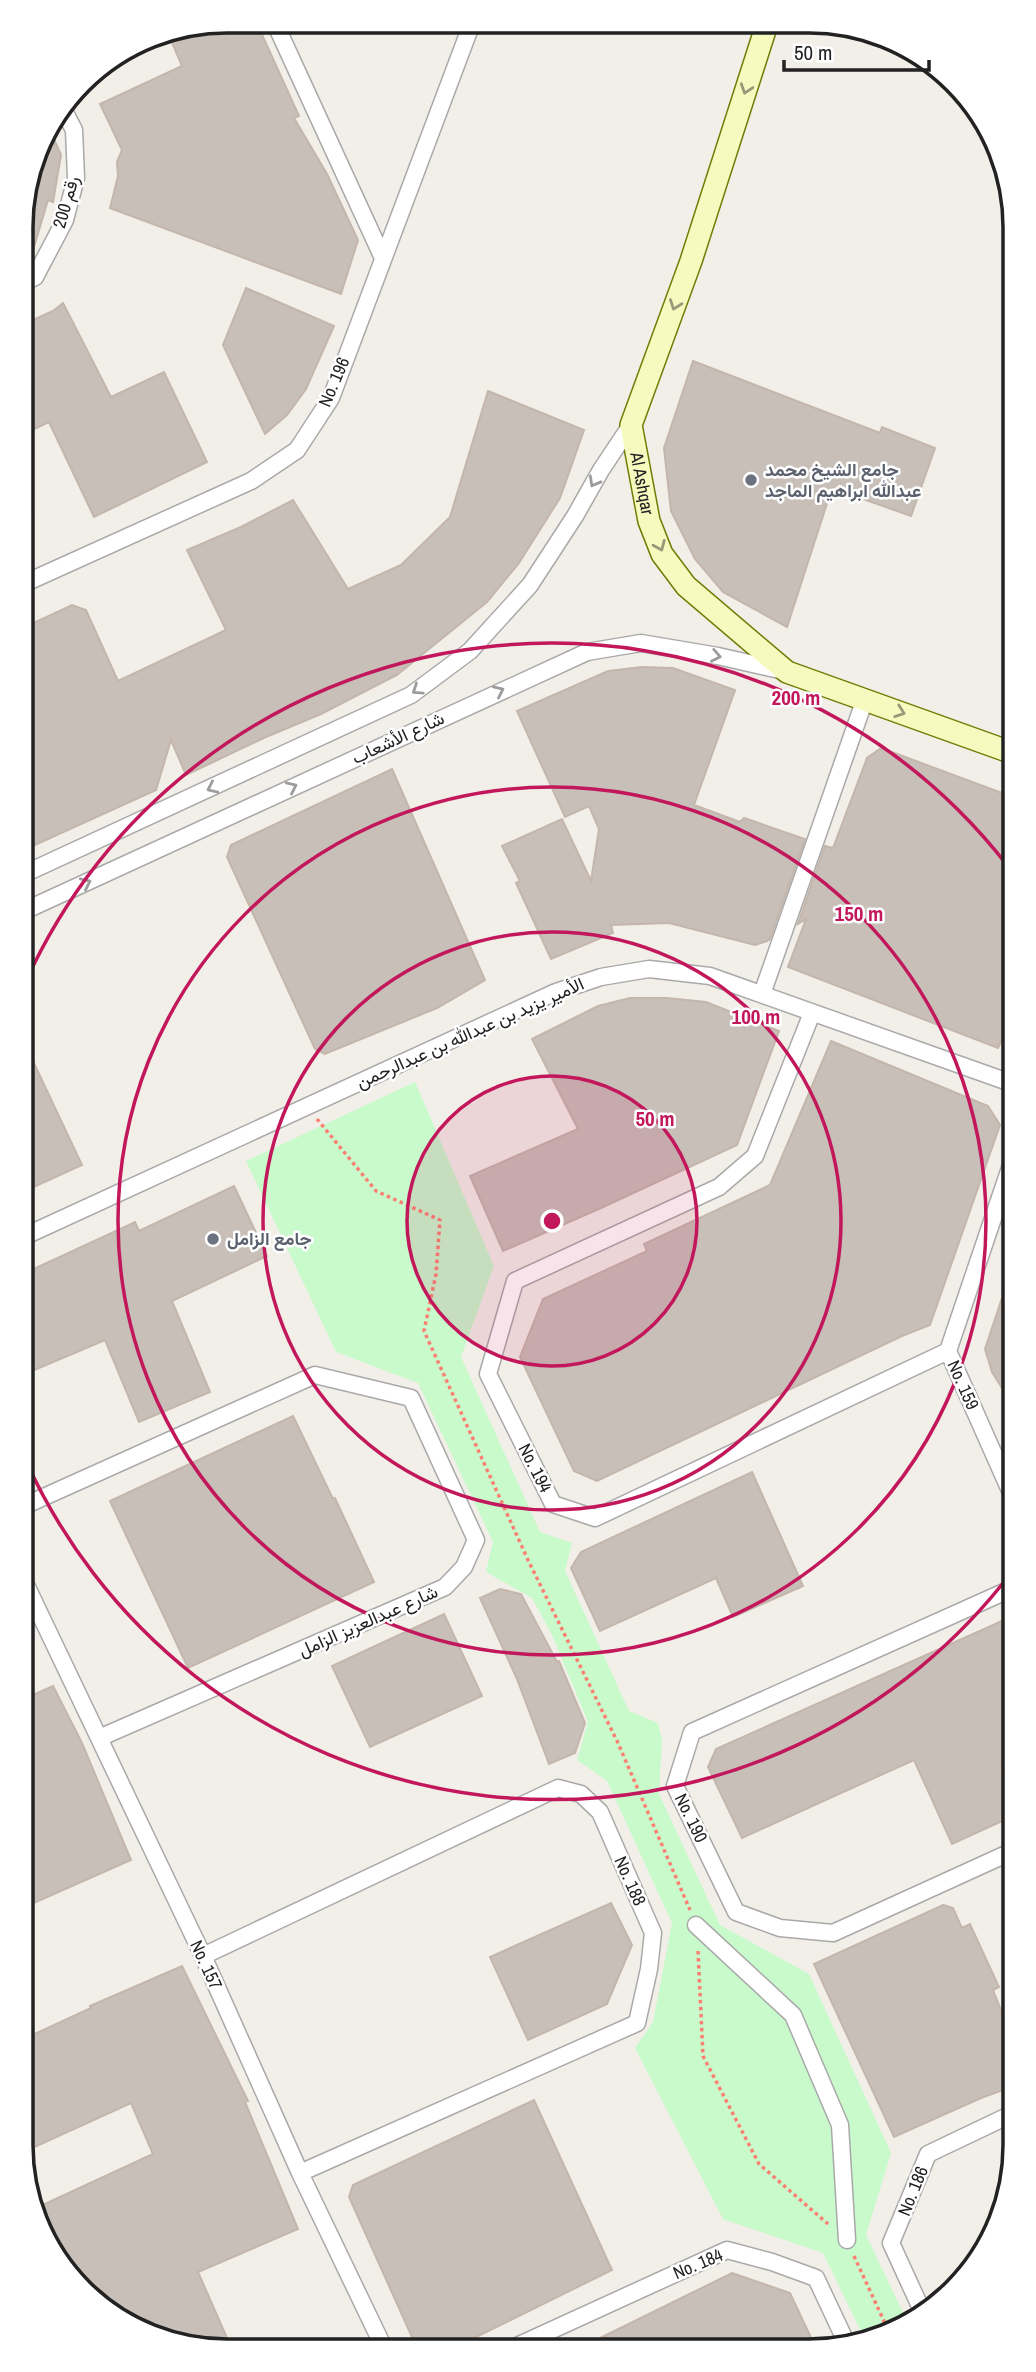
<svg xmlns="http://www.w3.org/2000/svg" width="1036" height="2372" viewBox="0 0 1036 2372" font-family="'Archivo Narrow',Vazirmatn,sans-serif">
<style>
.park{fill:#c8facc}
.building{fill:#c7bfb8;stroke:#c4b6ab;stroke-width:2}
.lines{fill:none;stroke-linecap:round;stroke-linejoin:round}
.street-casing{stroke:#a9a9a9;stroke-width:19}
.secondary-casing{stroke:#707d05;stroke-width:24}
.path{stroke:#fa8072;stroke-width:3.5;stroke-dasharray:3.5 3.5;stroke-linecap:butt}
.street{stroke:#fff;stroke-width:16}
.secondary{stroke:#f7fabf;stroke-width:21}
.oneway{stroke:#979978}
.oneway2{stroke:#9c9c9c}
.ring{fill:none;stroke:#c2185b;stroke-width:3.5}
.worship-dot{fill:#6b7280;stroke:#fff;stroke-width:2.5}
.labels{text-anchor:middle;stroke-width:5;stroke-linejoin:round;paint-order:stroke}
.street-label{font-size:18px;fill:#222;stroke:#fff}
.worship-label{font-size:18px;font-weight:bold;fill:#5b616d;stroke:#fff;text-anchor:start}
.rim{fill:none;stroke:#222;stroke-width:3.5}
.centre{fill:#c2185b;stroke:#fff;stroke-width:3.5}
.ring-label{font-size:21px;text-anchor:middle;font-weight:bold;fill:#c2185b;stroke:#fff;stroke-width:5;stroke-linejoin:round;paint-order:stroke}
</style>
<rect width="100%" height="100%" fill="#f2efe9"/>
<!-- park -->
<path class="park" d="M415 1082 494 1266 461 1357 540 1532 572 1543 565 1571 629 1711 658 1723 662 1739 659 1794 720 1925 809 1974 891 2153 866 2235 908 2323 866 2342 823 2253 723 2219 635 2048 653 2022 672 1923 607 1781 577 1760 588 1722 552 1635 532 1598 486 1572 493 1542 418 1383 336 1352 246 1161Z"/>
<!-- building -->
<path class="building" d="M227 21H254L259 28 299 116 294 118 327 174 358 240 341 294 110 208 118 176 117 162 122 150 100 104 182 66 168 33Z
M49 128 61 155 53 202 48 200 28 267 22 272 21 213 42 136Z
M246 288 334 326 306 389 287 415 265 434 223 345Z
M63 303 111 397 164 372 207 462 94 517 49 422 22 435V325L53 311Z
M693 361 880 433 882 427 935 448 911 516 832 488 787 627 723 592 695 559 671 511 664 448Z
M488 391 584 430 560 498 519 563 487 602 397 675 321 714 266 737 186 775 171 740 156 790 24 850 23 628 72 605 86 610 118 681 226 630 187 550 241 527 293 500 348 589 401 565 450 517Z
M642 667 673 668 735 690 694 805 740 822 744 818 805 839 770 939 767 941 755 945 669 923 611 925 613 933 551 959 516 883 520 881 502 846 562 819 591 881 599 829 589 806 565 817 517 711 608 671Z
M881 748 1010 796 1011 1040 1003 1037 998 1048 788 967 806 919 798 924 825 846 833 848 867 758Z
M392 769 485 980 437 1008 325 1054 315 1049 227 857 231 845Z
M630 998H667L706 1002 779 1031 737 1145 601 1208 503 1251 470 1176 578 1129 532 1039 598 1006Z
M831 1041 988 1106 1000 1125 930 1325 902 1336 597 1481 574 1471 520 1357 543 1299 647 1251 644 1244 770 1185Z
M24 1042 82 1165 25 1191 24 1076Z
M234 1186 267 1256 172 1301 210 1392 139 1422 105 1340 25 1374V1273L135 1222 139 1231Z
M1009 1277 1012 1278V1404L992 1372 985 1349Z
M293 1416 333 1499 335 1498 374 1582 188 1668 110 1501Z
M752 1472 803 1586 733 1617 716 1578 600 1631 571 1568 581 1552Z
M500 1589 521 1594 557 1662 559 1661 585 1723 575 1753 549 1764 517 1679 480 1598Z
M444 1614 482 1696 370 1747 332 1666Z
M1013 1616V1759L1000 1765 1013 1793V1816L952 1844 914 1760 742 1838 708 1767 716 1749Z
M53 1686 82 1743 131 1860 27 1906 26 1698Z
M611 1903 632 1945 607 2004 528 2040 490 1957Z
M943 1905 953 1908 962 1928 970 1924 999 1987 993 1990 1014 2043V2086L981 2098 894 2137 814 1964Z
M182 1966 248 2101 245 2102 298 2229 198 2272 231 2347H187L91 2300 34 2209 153 2154 131 2103 28 2150V2037L91 2008 90 2006Z
M534 2100 612 2270 458 2346H416L349 2197 353 2185Z
M732 2273 790 2293 814 2344 586 2345Z"/>
<g class="lines">
<defs>
<path id="street" d="M274 21 382 256
M22 284 35 277 65 220 76 178 74 130 63 109
M23 584 251 481 297 450 331 398 472 23
M24 874 411 695 470 651 530 585 575 516 601 470 631 425
M24 911 587 652 641 643 718 656 784 671
M762 994 865 699
M812 1013 755 1156 719 1187 515 1281 488 1374 553 1504 595 1518 948 1351 1011 1165
M25 1236 556 992 601 977 649 969 710 976 1011 1083
M948 1351 1012 1495
M26 1505 315 1375 411 1398 476 1540 464 1567 445 1587 99 1738
M26 1585 203 1956 300 2173 383 2346
M1013 1588 692 1732 675 1786 736 1912 780 1928 833 1933 1013 1851
M696 1925 793 2015 840 2125 847 2240
M203 1956 558 1788 581 1794 600 1812 653 1933 649 1969 637 2023 300 2173
M924 2315 891 2243 928 2154 1014 2113
M517 2346 727 2250 772 2262 816 2278 847 2344"/>
<g id="secondary">
<path id="s1" d="M767 24 691 261 631 425 649 521 662 554 686 586 787 672 1010 752"/>
</g>
</defs>
<!-- street casing -->
<use href="#street" class="street-casing"/>
<!-- secondary casing -->
<use href="#secondary" class="secondary-casing"/>
<!-- path -->
<path class="path" d="M317 1119 376 1191 440 1220 436 1274 424 1331 528 1560 618 1743 690 1910
M698 1951 703 2056 759 2164 828 2224
M854 2256 889 2332"/>
<!-- street -->
<use href="#street" class="street"/>
<!-- secondary -->
<use href="#secondary" class="secondary"/>
</g>
<!-- one-way arrows -->
<defs><path id="oneway-chevron" d="M-2-3.5L2.5 0L-2 3.5" fill="none" stroke-width="1.6" stroke-linecap="round" stroke-linejoin="round" transform="scale(1.75)"/></defs>
<g class="oneway">
<use href="#oneway-chevron" transform="translate(746 89) rotate(108)"/>
<use href="#oneway-chevron" transform="translate(675 305) rotate(110)"/>
<use href="#oneway-chevron" transform="translate(660 546) rotate(67)"/>
<use href="#oneway-chevron" transform="translate(900 712) rotate(20)"/>
</g>
<g class="oneway2">
<use href="#oneway-chevron" transform="translate(594 482) rotate(119)"/>
<use href="#oneway-chevron" transform="translate(716 656) rotate(11)"/>
<use href="#oneway-chevron" transform="translate(417 690) rotate(146)"/>
<use href="#oneway-chevron" transform="translate(499 691) rotate(-25)"/>
<use href="#oneway-chevron" transform="translate(292 787) rotate(-25)"/>
<use href="#oneway-chevron" transform="translate(212 788) rotate(155)"/>
<use href="#oneway-chevron" transform="translate(86 883) rotate(-25)"/>
</g>
<!-- distance rings -->
<circle cx="552" cy="1221" r="145" fill="#c2185b" fill-opacity=".12"/>
<g class="ring">
<circle cx="552" cy="1221" r="145"/>
<circle cx="552" cy="1221" r="289"/>
<circle cx="552" cy="1221" r="434"/>
<path d="M1011 1573A578 578 0 0 1 26 1461M26 981A578 578 0 0 1 1007 865"/>
</g>
<!-- markers -->
<g class="worship-dot">
<circle cx="751" cy="480" r="7"/>
<circle cx="213" cy="1239" r="7"/>
</g>
<g class="labels">
<!-- street labels -->
<g class="street-label">
<text transform="translate(66 202) rotate(-74)" y="6">رقم 200</text>
<text transform="translate(334 382) rotate(-67)" y="6">No. 196</text>
<text dy="6" stroke="none"><textPath href="#s1" startOffset="483">Al Ashqar</textPath></text>
<text transform="translate(398 738) rotate(-25)" y="6">شارع الأشعاب</text>
<text transform="translate(470 1033) rotate(-24)" y="6">الأمير يزيد بن عبدالله بن عبدالرحمن</text>
<text transform="translate(963 1385) rotate(66)" y="6">No. 159</text>
<text transform="translate(535 1468) rotate(63)" y="6">No. 194</text>
<text transform="translate(368 1621) rotate(-24)" y="6">شارع عبدالعزيز الزامل</text>
<text transform="translate(691 1818) rotate(64)" y="6">No. 190</text>
<text transform="translate(630 1881) rotate(66)" y="6">No. 188</text>
<text transform="translate(206 1965) rotate(65)" y="6">No. 157</text>
<text transform="translate(913 2191) rotate(-68)" y="6">No. 186</text>
<text transform="translate(698 2264) rotate(-23)" y="6">No. 184</text>
</g>
<!-- worship labels -->
<g class="worship-label">
<text x="765" y="476">جامع الشيخ محمد<tspan x="765" dy="21">عبدالله ابراهيم الماجد</tspan></text>
<text x="227" y="1245">جامع الزامل</text>
</g>
</g>
<!-- crop -->
<path d="M0 0H1036V2372H0ZM227 33H809A194 194 0 0 1 1003 227V2145A194 194 0 0 1 809 2339H227A194 194 0 0 1 33 2145V227A194 194 0 0 1 227 33Z" fill="#fff" fill-rule="evenodd"/>
<path class="rim" d="M227 33H809A194 194 0 0 1 1003 227V2145A194 194 0 0 1 809 2339H227A194 194 0 0 1 33 2145V227A194 194 0 0 1 227 33Z"/>
<circle cx="552" cy="1221" r="10" class="centre"/>
<g class="ring-label">
<text x="796" y="705">200 m</text>
<text x="859" y="921">150 m</text>
<text x="756" y="1024">100 m</text>
<text x="655" y="1126">50 m</text>
</g>
<!-- scale -->
<path d="M784 60v10h145v-10" fill="none" stroke="#222222" stroke-width="3.5"/>
<text x="794" y="60" font-size="21" fill="#222222" stroke="#ffffff" stroke-width="5" paint-order="stroke">50 m</text>
</svg>
